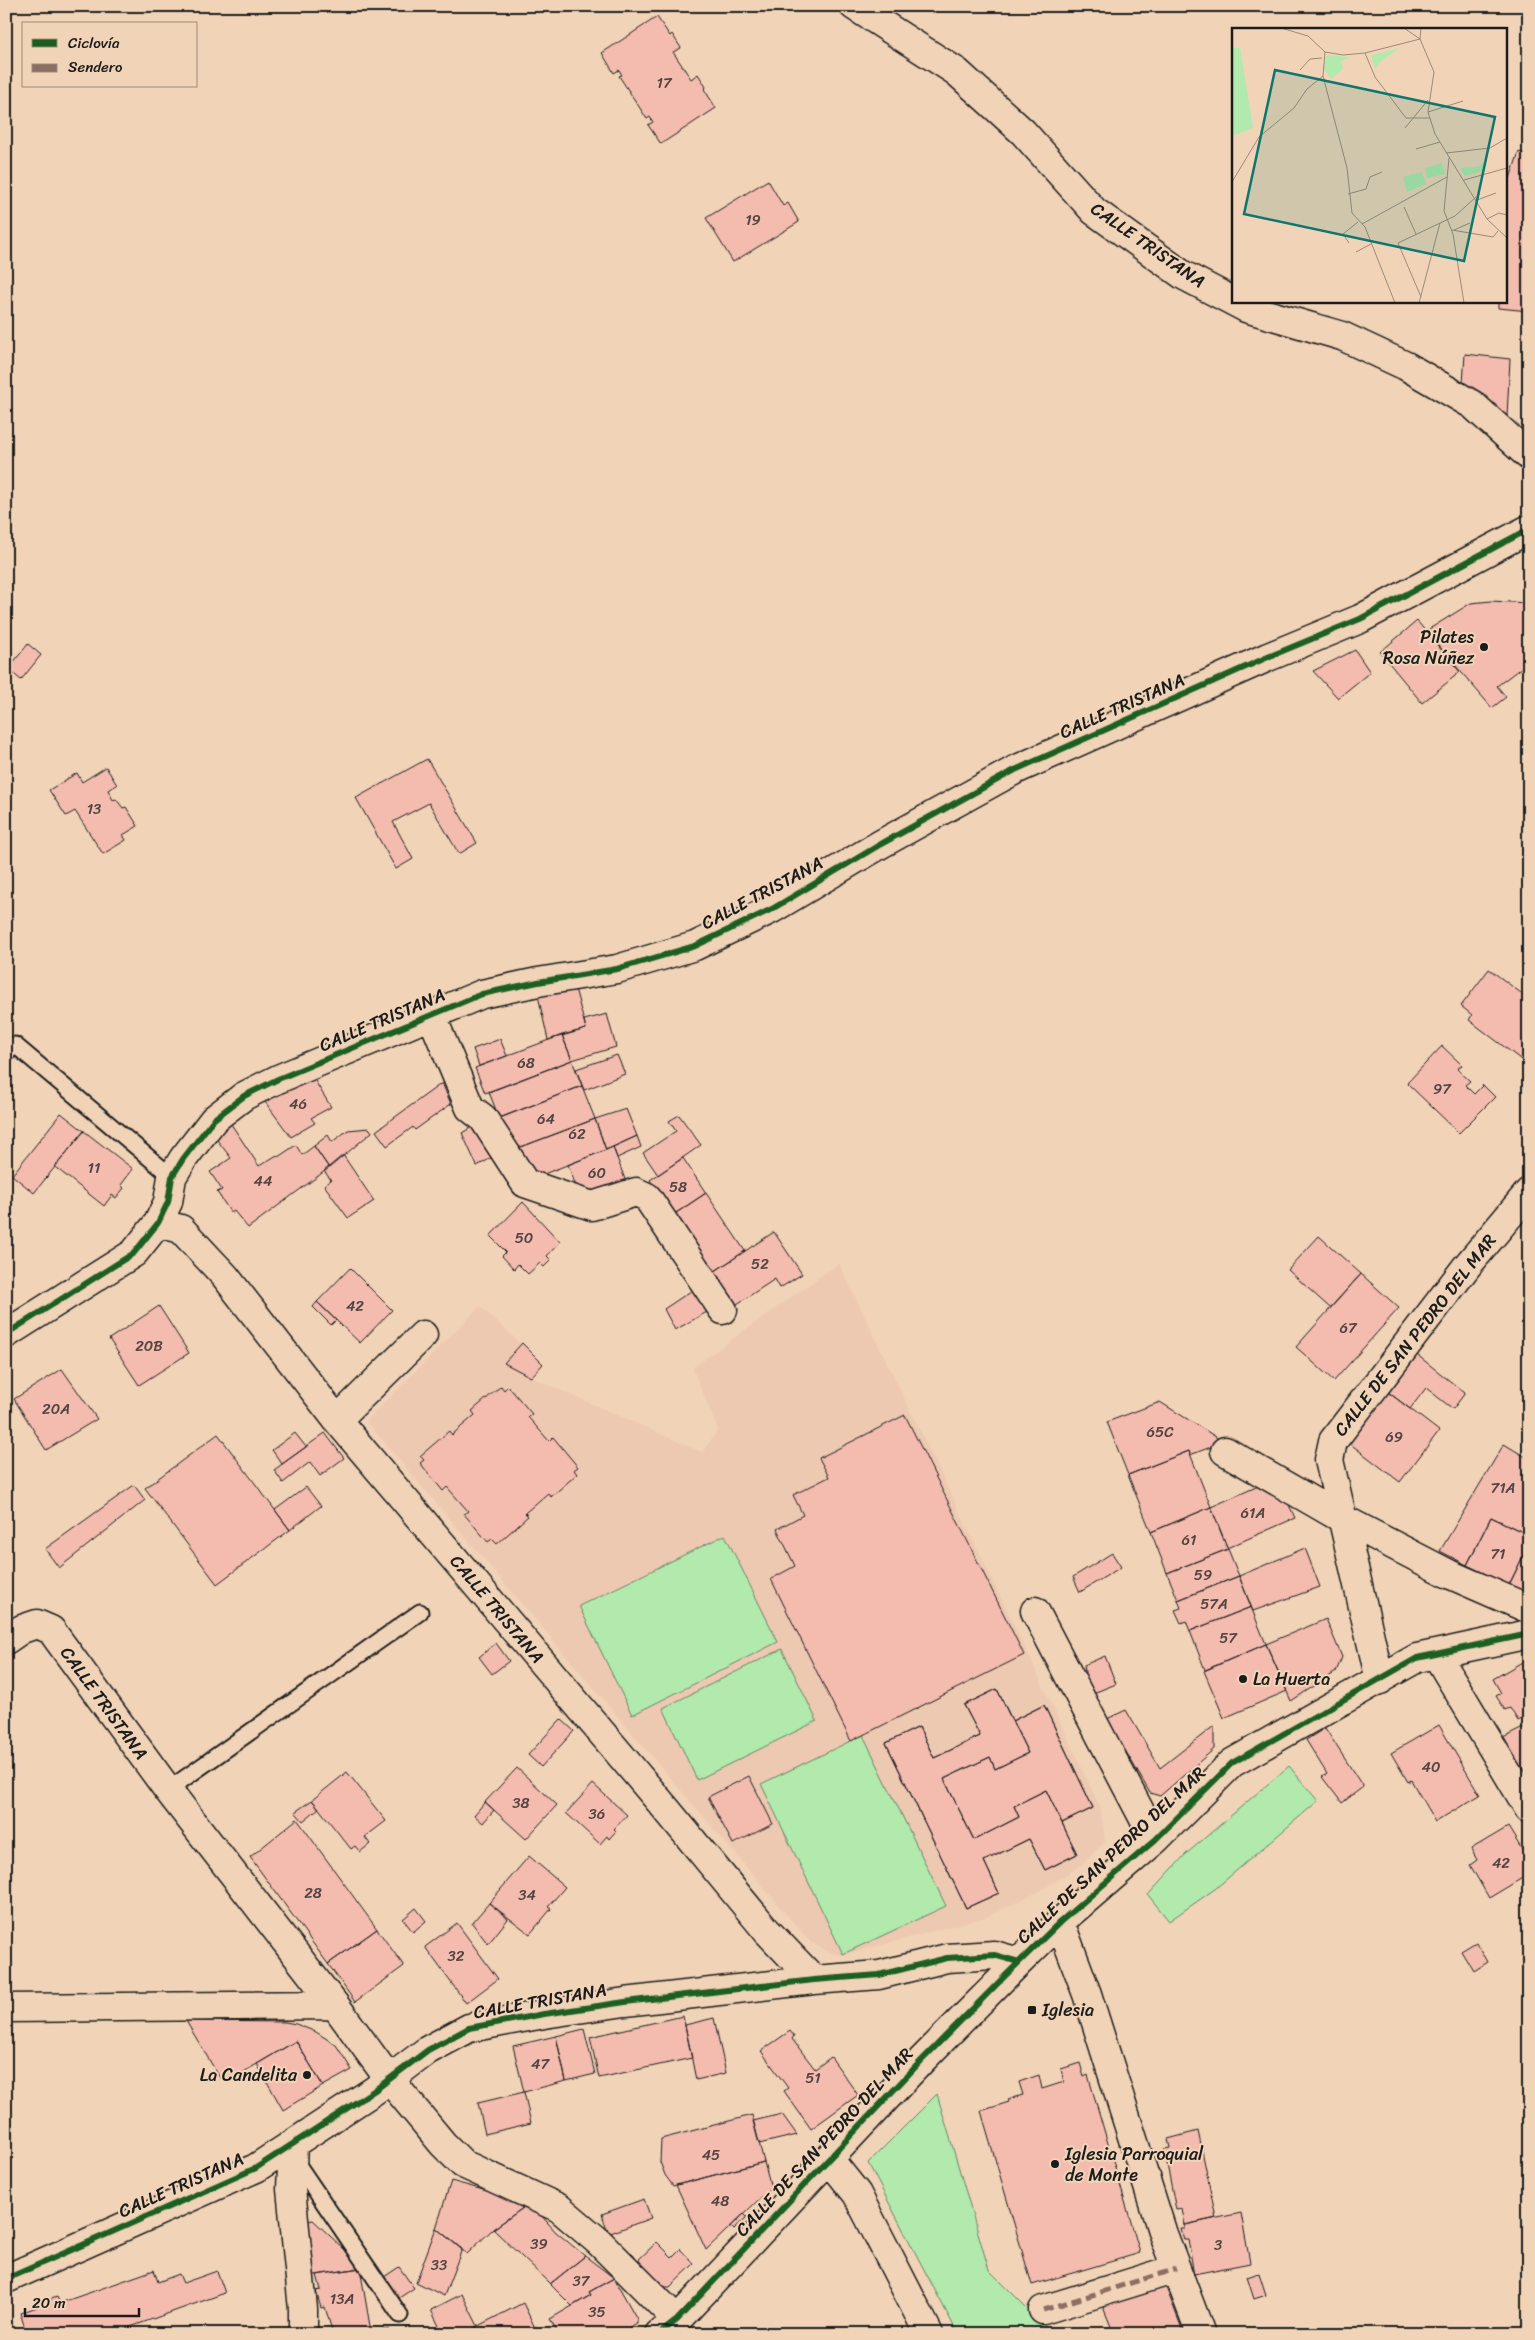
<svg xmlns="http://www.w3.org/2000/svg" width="1535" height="2340" viewBox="0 0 1535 2340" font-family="Sriracha,sans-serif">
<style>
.built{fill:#eec9b2}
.green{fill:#b2e9ad;stroke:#678264}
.building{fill:#f4bcaf;stroke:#1c1c1c}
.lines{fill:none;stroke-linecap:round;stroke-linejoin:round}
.lane-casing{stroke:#1c1c1c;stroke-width:19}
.street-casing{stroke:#1c1c1c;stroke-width:31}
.lane{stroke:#f1d4b8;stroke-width:15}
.street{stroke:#f1d4b8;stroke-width:28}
.quiet{stroke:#8d6e63;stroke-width:5;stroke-dasharray:10 5;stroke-linecap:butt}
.cycleway-casing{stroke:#f1d4b8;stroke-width:9}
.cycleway{stroke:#1b5e20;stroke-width:6}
.poi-dot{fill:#1c1c1c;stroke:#f1d4b8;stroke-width:2}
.labels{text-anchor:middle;stroke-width:4;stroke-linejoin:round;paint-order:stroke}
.number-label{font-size:15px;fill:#524441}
.street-label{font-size:18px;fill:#1c1c1c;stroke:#f1d4b8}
.poi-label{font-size:18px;fill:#1c1c1c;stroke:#f1d4b8;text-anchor:start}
.inset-road{fill:none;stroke:#9c8a7a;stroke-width:1}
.view{fill:#0f766e;fill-opacity:0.15;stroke:#0f766e;stroke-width:2.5}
.inset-edge{fill:none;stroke:#1c1c1c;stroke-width:2.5}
</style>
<rect width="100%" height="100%" fill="#f1d4b8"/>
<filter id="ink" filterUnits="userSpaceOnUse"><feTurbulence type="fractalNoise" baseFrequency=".02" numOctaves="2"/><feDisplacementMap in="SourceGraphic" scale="10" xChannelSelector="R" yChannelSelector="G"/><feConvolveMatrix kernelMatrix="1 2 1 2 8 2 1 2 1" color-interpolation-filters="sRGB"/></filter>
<g filter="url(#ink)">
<!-- built -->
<path class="built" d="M839 1263 1025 1647 1101 1809 1105 1842 1082 1865 1040 1891 987 1917 844 1955 833 1954 810 1942 366 1421 480 1306 543 1364 531 1377 702 1452 718 1430 692 1368Z"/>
<!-- green -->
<path class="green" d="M725 1535 778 1642 632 1715 579 1606Z
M782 1649 817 1721 697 1780 663 1708Z
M863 1735 946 1906 843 1954 761 1784Z
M1289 1766 1318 1801 1215 1889 1169 1921 1148 1895 1186 1854Z
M937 2094 989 2270 1048 2329 1037 2334H958L868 2163Z"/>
<!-- building -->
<path class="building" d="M657 17 670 36 672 34 681 48 673 52 691 79 698 74 706 87 704 89 716 108 661 144 648 125 653 122 650 117 647 119 619 76 622 75 619 70 614 73 602 53Z
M1519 152 1529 155V311L1498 308V301H1506V190Z
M768 180 783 206 788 203 799 222 733 262 706 218Z
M1465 354 1510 359 1507 416 1463 384Z
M1491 601 1529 603V666L1526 664 1497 686 1506 697 1492 708 1426 631 1471 603Z
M1417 621 1460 672 1422 703 1380 652Z
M28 644 41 655 21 680 8 669Z
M1355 650 1370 672 1338 698 1313 671Z
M427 759 477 843 459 854 429 803 393 822 413 859 396 869 356 798Z
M106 767 117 785 108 790 113 800 116 799 123 808 126 807 138 826 123 835 126 840 103 854 75 811 66 816 49 790 77 773 82 782Z
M1489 969 1529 999 1528 1065 1469 1020 1472 1015 1461 1006Z
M573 981 586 1029 548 1040 537 991Z
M607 1014 616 1047 572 1060 562 1035 586 1029 584 1020Z
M562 1035 572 1060 485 1093 475 1068Z
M500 1039 507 1056 479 1066 473 1049Z
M1442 1046 1462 1065 1457 1069 1470 1081 1465 1085 1474 1094 1483 1085 1495 1097 1459 1133 1407 1083Z
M617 1055 625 1074 584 1090 576 1069Z
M572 1060 582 1086 499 1118 489 1092Z
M312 1076 331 1107 311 1118 315 1123 291 1137 265 1102Z
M442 1083 451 1104 415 1130 413 1127 387 1146 376 1131Z
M582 1086 595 1119 513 1150 495 1120Z
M626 1109 637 1136 606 1150 595 1119Z
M61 1113 84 1131 34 1193 12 1175Z
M679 1115 701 1145 658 1175 643 1153 676 1131 669 1121Z
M595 1119 606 1150 536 1177 513 1150Z
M231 1124 259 1166 277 1155 278 1157 296 1145 302 1155 314 1146 329 1168 248 1228 234 1211 231 1213 217 1192 222 1190 210 1172 231 1158 214 1136Z
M477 1124 495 1156 477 1166 462 1133Z
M369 1128 372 1132 329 1168 314 1146 328 1135 332 1142 348 1130Z
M84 1131 133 1169 121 1185 124 1188 116 1198 112 1195 104 1206 55 1167Z
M637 1136 641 1147 617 1158 613 1147Z
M613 1147 626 1182 581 1199 568 1165Z
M343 1155 374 1201 348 1218 324 1185 331 1180 324 1171Z
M683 1158 706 1193 673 1215 650 1180Z
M706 1193 745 1251 712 1273 673 1215Z
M523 1202 560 1242 547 1256 551 1260 544 1267 540 1263 528 1274 518 1264 514 1269 502 1256 506 1252 490 1236Z
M774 1232 802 1274 780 1288 775 1279 734 1306 712 1273Z
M1319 1236 1361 1274 1330 1308 1288 1270Z
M350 1268 392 1310 360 1343 317 1302Z
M1361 1274 1399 1308 1334 1381 1296 1347Z
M694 1289 707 1312 675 1330 664 1309Z
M317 1302 336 1320 331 1325 313 1307Z
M159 1306 189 1353 139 1385 109 1339Z
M522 1343 543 1364 531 1377 504 1363Z
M1416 1354 1465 1393 1453 1409 1426 1388 1410 1409 1388 1392Z
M62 1369 97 1419 46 1450 14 1399Z
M501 1386 504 1390 508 1386 532 1414 528 1417 549 1441 553 1437 578 1467 574 1470 577 1474 551 1497 548 1493 525 1513 528 1516 497 1544 492 1539 488 1542 464 1514 468 1511 447 1487 443 1491 420 1463 424 1460 420 1456 449 1431 452 1435 454 1433 475 1415 472 1411Z
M1388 1392 1439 1431 1400 1482 1349 1443Z
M1160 1402 1224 1442 1190 1455 1189 1451 1128 1475 1107 1422Z
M905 1415 1024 1655 851 1741 771 1579 795 1566 777 1529 803 1515 793 1495 829 1477 819 1458Z
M295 1433 306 1447 282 1464 272 1450Z
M325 1433 344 1458 320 1476 310 1462 283 1483 274 1470Z
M218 1434 290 1530 217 1584 145 1488Z
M1504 1444 1529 1459V1535L1491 1517 1467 1565 1440 1551Z
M1189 1451 1211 1507 1151 1532 1128 1475Z
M1263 1484 1285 1496 1295 1518 1227 1548 1211 1507Z
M134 1485 145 1500 59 1568 45 1549Z
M306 1487 321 1506 290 1530 275 1510Z
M1211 1507 1228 1549 1167 1573 1151 1532Z
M1491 1517 1529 1535V1544L1509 1585 1467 1565Z
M1529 1544V1595L1509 1585Z
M1305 1548 1320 1587 1253 1611 1239 1576Z
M1228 1549 1239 1576 1178 1600 1167 1573Z
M1112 1553 1121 1567 1080 1592 1073 1577Z
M1239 1576 1251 1607 1190 1631 1186 1621 1181 1623 1175 1610 1181 1608 1178 1600Z
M1251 1607 1266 1644 1205 1670 1190 1631Z
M1326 1619 1342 1657 1336 1672 1291 1701 1266 1644Z
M496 1643 509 1661 492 1674 479 1657Z
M1266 1644 1287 1691 1224 1718 1204 1671Z
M1105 1656 1116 1684 1091 1694 1086 1680 1084 1665Z
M1529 1658V1715L1518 1721 1510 1708 1505 1710 1496 1696 1501 1693 1493 1679Z
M997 1689 1012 1721 1044 1705 1093 1808 1062 1823 1077 1854 1045 1870 1029 1839 984 1861 999 1893 966 1908 886 1743 919 1727 934 1758 980 1736 964 1705Z
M997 1689 1028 1753 995 1769 990 1757 944 1779 974 1840 1019 1817 1014 1806 1046 1790 1077 1854 1045 1870 1029 1839 984 1861 999 1893 966 1908 886 1743 919 1727 934 1758 980 1736 964 1705Z
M1044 1705 1093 1808 1062 1823 1046 1790 1014 1806 1019 1817 974 1840 944 1779 990 1757 995 1769 1028 1753 1012 1721Z
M1126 1710 1160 1768 1214 1726V1749L1160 1796 1150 1793 1107 1719Z
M561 1719 574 1731 541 1767 528 1755Z
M1439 1725 1480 1795 1435 1822 1411 1780 1408 1782 1391 1753Z
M1529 1725V1767L1520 1771 1501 1739Z
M1325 1728 1363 1787 1342 1803 1322 1777 1327 1774 1306 1740Z
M517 1768 557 1805 526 1839 485 1802Z
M347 1772 386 1821 365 1837 370 1844 360 1852 355 1846 351 1849 312 1800Z
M749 1776 773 1824 733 1844 708 1797Z
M593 1784 627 1815 614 1829 616 1831 609 1839 607 1836 600 1844 566 1813Z
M312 1800 319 1808 303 1821 295 1812Z
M485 1802 494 1810 483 1823 474 1815Z
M297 1819 377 1929 328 1964 250 1857Z
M1508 1827 1529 1861V1874L1489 1898 1470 1865 1477 1860 1471 1849Z
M529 1856 565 1887 548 1907 551 1909 530 1934 489 1903Z
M489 1903 508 1919 488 1944 472 1923Z
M416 1908 426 1921 413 1932 403 1919Z
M457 1923 498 1979 466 2003 425 1947Z
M377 1929 404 1966 355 2002 328 1964Z
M1476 1942 1487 1962 1473 1971 1461 1951Z
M1529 1957V1973L1521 1961Z
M683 2016 692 2058 599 2078 590 2037Z
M714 2018 726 2073 696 2080 685 2025Z
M186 2021 285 2022 296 2024 316 2032 336 2045 352 2070 323 2086 296 2041 230 2080 220 2078Z
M584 2029 595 2074 566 2081 556 2036Z
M790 2031 794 2036 792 2039 815 2069 831 2057 858 2095 811 2129 784 2091 788 2088 761 2051Z
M556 2036 566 2081 524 2092 513 2046Z
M296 2041 323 2086 283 2110 257 2064Z
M1080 2063 1084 2077 1088 2075 1140 2253 1032 2285 981 2111 1009 2102 1008 2099 1023 2095 1019 2082 1039 2075 1042 2089 1064 2082 1061 2069Z
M524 2092 531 2123 485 2134 478 2103Z
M782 2114 797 2135 759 2144 753 2121Z
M752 2115 764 2162 673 2186 665 2175 660 2162 661 2139Z
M1198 2131 1216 2218 1185 2225 1182 2209 1176 2210 1164 2149 1170 2148 1168 2139Z
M764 2162 771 2188 706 2250 676 2185Z
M451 2181 530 2203 493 2229 467 2254 436 2228Z
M644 2199 651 2218 608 2234 602 2214Z
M530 2203 556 2232 585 2256 550 2284 493 2229Z
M1241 2213 1250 2263 1194 2274 1188 2240H1184L1181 2228H1185V2225Z
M744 2214 747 2217 734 2229 731 2226Z
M313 2220 360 2264V2268L309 2276 300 2222Z
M436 2228 462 2249 444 2296 416 2282Z
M657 2242 672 2257 680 2249 694 2264 670 2287H661L636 2262Z
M585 2256 614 2278 589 2292 591 2295 572 2306 550 2284Z
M399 2267 414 2288 399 2298 384 2277Z
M360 2268 371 2332 333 2334 325 2307 321 2308 316 2291 321 2290 317 2275Z
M154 2270 158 2282 179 2274 183 2283 217 2271 225 2293 111 2334H27L20 2313 37 2307V2304L57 2297 60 2303Z
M1259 2273 1266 2295 1254 2299 1247 2277Z
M614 2278 637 2319V2323L618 2334H559L550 2319 591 2295 589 2292Z
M1165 2285 1184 2334H1114L1103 2307Z
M462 2294 478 2326 463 2334H443L431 2310Z
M523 2303 538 2334H463L478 2326Z
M389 2329 392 2334H362L371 2332Z"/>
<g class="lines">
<defs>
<path id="lane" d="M6 1054 15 1045 172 1177
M168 1790 420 1612
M294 2159 400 2315"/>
<path id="street" d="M854 6 957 72 1023 132 1094 211 1183 275 1246 308 1342 336 1406 366 1473 405 1529 456
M431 1014 470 1108 483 1118 525 1183 592 1206 636 1192 647 1197 723 1310
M158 1223 181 1229 225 1276 337 1420 667 1810 767 1931 814 1980
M6 1334 134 1253 158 1223 168 1202 172 1177 183 1159 214 1119 244 1096 278 1079 482 994 538 982 617 969 695 946 772 909 881 844 1015 770 1268 657 1360 619 1529 529
M337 1420 423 1335
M1225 1451 1343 1519 1449 1574 1529 1609
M1035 1611 1155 1840
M6 1640 22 1629 37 1624 51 1630 168 1790 335 2005 389 2079 443 2144 463 2164 559 2208 599 2242 677 2320
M1436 1654 1529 1809
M1380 1680 1329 1460 1333 1441 1467 1266 1529 1192
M1060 1922 1087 1994 1163 2234 1201 2334
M6 2008 335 2005
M293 2144 291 2189 303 2309V2334
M829 2159 857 2194 929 2334
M6 2279 256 2168 375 2090 428 2050 469 2028 544 2014 625 2002 814 1980 879 1975 947 1958 994 1955 1019 1962
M1043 2310 1176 2269
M659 2334 677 2320 922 2060 1006 1975 1060 1922 1155 1840 1232 1763 1417 1658 1529 1634"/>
</defs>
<!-- lane casing -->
<use href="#lane" class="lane-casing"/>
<!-- street casing -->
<use href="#street" class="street-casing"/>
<!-- lane -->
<use href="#lane" class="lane"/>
<!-- street -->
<use href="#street" class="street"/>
<!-- quiet -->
<path class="quiet" d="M1043 2310 1176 2269"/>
<defs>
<path id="cycleway" d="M6 1334 134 1253 158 1223 168 1202 172 1177 183 1159 214 1119 244 1096 278 1079 482 994 538 982 617 969 695 946 772 909 881 844 1015 770 1268 657 1360 619 1529 529
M6 2279 256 2168 375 2090 428 2050 469 2028 544 2014 625 2002 814 1980 879 1975 947 1958 994 1955 1019 1962
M659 2334 677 2320 922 2060 1006 1975 1060 1922 1155 1840 1232 1763 1417 1658 1529 1634"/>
</defs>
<!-- cycleway casing -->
<use href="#cycleway" class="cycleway-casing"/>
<!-- cycleway -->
<use href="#cycleway" class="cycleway"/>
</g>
</g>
<!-- markers -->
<g class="poi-dot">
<circle cx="1484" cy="647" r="5"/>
<circle cx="1243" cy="1679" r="5"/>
<rect x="1027" y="2005" width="10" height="10" rx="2.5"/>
<circle cx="307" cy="2075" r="5"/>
<circle cx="1055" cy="2164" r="5"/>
</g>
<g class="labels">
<!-- number labels -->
<g class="number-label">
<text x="664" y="88">17</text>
<text x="753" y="225">19</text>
<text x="94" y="814">13</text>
<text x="526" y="1068">68</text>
<text x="1442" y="1094">97</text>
<text x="298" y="1109">46</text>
<text x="546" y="1124">64</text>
<text x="577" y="1139">62</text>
<text x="94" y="1173">11</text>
<text x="597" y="1178">60</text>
<text x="263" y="1186">44</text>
<text x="678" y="1192">58</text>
<text x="524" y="1243">50</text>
<text x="760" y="1269">52</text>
<text x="355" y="1311">42</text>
<text x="1348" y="1333">67</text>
<text x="149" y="1351">20B</text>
<text x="56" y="1414">20A</text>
<text x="1160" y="1437">65C</text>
<text x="1394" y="1442">69</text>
<text x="1503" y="1493">71A</text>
<text x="1253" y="1518">61A</text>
<text x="1189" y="1545">61</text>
<text x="1498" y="1559">71</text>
<text x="1203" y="1580">59</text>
<text x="1214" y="1609">57A</text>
<text x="1228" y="1643">57</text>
<text x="1431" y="1772">40</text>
<text x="521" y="1808">38</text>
<text x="597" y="1819">36</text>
<text x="1501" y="1868">42</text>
<text x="313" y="1898">28</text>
<text x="527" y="1900">34</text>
<text x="456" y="1961">32</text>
<text x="540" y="2069">47</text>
<text x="813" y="2083">51</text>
<text x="711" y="2160">45</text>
<text x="720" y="2206">48</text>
<text x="539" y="2249">39</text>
<text x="1218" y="2250">3</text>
<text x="439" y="2270">33</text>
<text x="581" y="2286">37</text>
<text x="342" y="2304">13A</text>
<text x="597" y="2317">35</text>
</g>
<!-- street labels -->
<g class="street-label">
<text transform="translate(1148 245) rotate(35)" y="6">CALLE TRISTANA</text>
<text transform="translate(1122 706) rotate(-24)" y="6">CALLE TRISTANA</text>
<text transform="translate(762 893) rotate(-28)" y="6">CALLE TRISTANA</text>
<text transform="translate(382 1020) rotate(-23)" y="6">CALLE TRISTANA</text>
<text transform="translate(1415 1335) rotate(-52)" y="6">CALLE DE SAN PEDRO DEL MAR</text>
<text transform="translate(497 1609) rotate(50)" y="6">CALLE TRISTANA</text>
<text transform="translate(104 1703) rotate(54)" y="6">CALLE TRISTANA</text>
<text transform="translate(1111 1855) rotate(-43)" y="6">CALLE DE SAN PEDRO DEL MAR</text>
<text transform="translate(540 2001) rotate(-10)" y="6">CALLE TRISTANA</text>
<text transform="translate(824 2142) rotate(-47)" y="6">CALLE DE SAN PEDRO DEL MAR</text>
<text transform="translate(181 2185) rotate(-24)" y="6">CALLE TRISTANA</text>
</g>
<!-- poi labels -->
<g class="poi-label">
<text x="1474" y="643" text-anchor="end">Pilates<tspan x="1474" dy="21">Rosa Núñez</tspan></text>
<text x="1253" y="1685">La Huerta</text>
<text x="1042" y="2016">Iglesia</text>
<text x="297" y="2081" text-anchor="end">La Candelita</text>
<text x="1065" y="2160">Iglesia Parroquial<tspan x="1065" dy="21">de Monte</tspan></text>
</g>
</g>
<!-- overview -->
<g transform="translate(1232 28)">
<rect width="275" height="275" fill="#f1d4b8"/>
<path d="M0 20H8L21 100 0 108ZM168 20 149 33 143 41 139 27ZM94 28 98 27 118 29 108 34 112 40 99 51 92 41ZM252 134 254 142 233 148 228 140 246 139ZM210 135 213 146 195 150 193 140ZM190 144 194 156 175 164 171 149 182 146 184 151 183 146Z" fill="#b2e9ad"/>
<path class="inset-road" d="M49 0 76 8 93 24 111 27 133 25 188 11M172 0 188 11M189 0 188 11 202 44 196 84 203 106 255 191 275 210M93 24 91 48 115 140 120 185 133 199 163 275M133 25 143 49 174 90H198M68 42 78 31 90 30M196 84 231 73M173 100 196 72M184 121 208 114M214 125 258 120 275 110M217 130 212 183 221 206 232 275M232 152 275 140M0 154 27 109 62 80 75 61 91 48M116 166 134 161 138 149 150 144M245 172 264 165M172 179 184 206M255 191 267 185 275 187M130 196 215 149M220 202 261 209 266 203M222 202 238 195M117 215 111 206 126 194M124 224 139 216M189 269 166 215 223 188 244 169M187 275 208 195"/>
<path class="view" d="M43 42 263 89 232 233 12 186Z"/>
<rect width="275" height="275" class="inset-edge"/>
</g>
<!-- margin -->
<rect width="1535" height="2340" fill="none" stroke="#f1d4b8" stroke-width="25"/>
<rect x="12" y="12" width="1510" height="2315" fill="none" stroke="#1c1c1c" stroke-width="2" filter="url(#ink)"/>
<!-- legend -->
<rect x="22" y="22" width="175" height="65" fill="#f1d4b8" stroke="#9c8a7a"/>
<rect x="32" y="39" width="25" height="8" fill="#1b5e20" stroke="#9c8a7a"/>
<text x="68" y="48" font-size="15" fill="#1c1c1c">Ciclovía</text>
<rect x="32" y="64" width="25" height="8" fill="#8d6e63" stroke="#9c8a7a"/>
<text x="68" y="72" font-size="15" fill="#1c1c1c">Sendero</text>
<!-- scale -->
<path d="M25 2308v8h114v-8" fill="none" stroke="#1c1c1c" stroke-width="2.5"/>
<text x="32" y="2308" font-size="15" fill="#1c1c1c" stroke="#f1d4b8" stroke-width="4" paint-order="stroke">20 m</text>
</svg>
